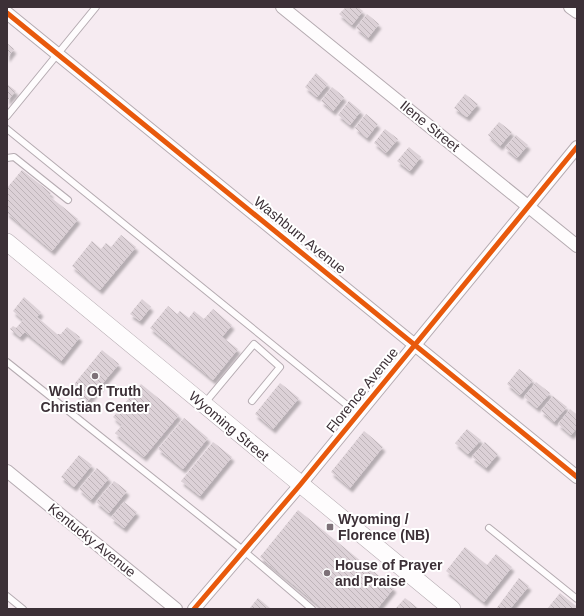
<svg xmlns="http://www.w3.org/2000/svg" width="584" height="616" viewBox="0 0 584 616" font-family="Helvetica,sans-serif">
<style>
.building{fill:url(#building-back-hatch);filter:url(#shadow)}
.lines{fill:none;stroke-linecap:round;stroke-linejoin:round}
.lane-casing{stroke:#b5abb1;stroke-width:8}
.street-casing{stroke:#b5abb1;stroke-width:14}
.secondary-casing{stroke:#b5abb1;stroke-width:18}
.lane{stroke:#fefcfd;stroke-width:6}
.street{stroke:#fefcfd;stroke-width:12}
.secondary{stroke:#fefcfd;stroke-width:17}
.cycleway-casing{stroke:#fff;stroke-width:8}
.cycleway{stroke:#e8590c;stroke-width:5}
.poi-dot{fill:#7d7178;stroke:#fff;stroke-width:1.5}
.labels{text-anchor:middle;stroke-width:4;stroke-linejoin:round;paint-order:stroke}
.street-label{font-size:14px;fill:#3c3037;stroke:#fff}
.poi-label{font-size:14px;font-weight:bold;fill:#3c3037;stroke:#fff;text-anchor:start}
</style>
<defs>
<pattern id="building-back-hatch" width="6" height="6" patternUnits="userSpaceOnUse"><rect width="6" height="6" fill="#dcd1d7"/><path d="M-1 5l2 2M0 0l6 6M5-1l2 2" fill="none" stroke="#beb4b9"/></pattern>
<filter id="shadow"><feDropShadow dx="2.5" dy="4.5" stdDeviation="1" flood-color="#0004"/></filter>
</defs>
<rect width="100%" height="100%" fill="#f6ebf1"/>
<!-- building -->
<path class="building" d="M346 7H358L363 11 352 25 339 14Z
M367 14 379 24 368 38 356 28Z
M7 43 14 49 7 58Z
M316 73 328 84 317 97 305 87Z
M7 84 16 91 7 101Z
M332 87 344 97 333 111 321 101Z
M465 94 478 104 467 117 454 108Z
M349 101 361 111 350 125 338 115Z
M366 114 378 124 367 138 355 128Z
M499 122 512 132 500 146 488 135Z
M385 129 398 139 386 153 374 143Z
M516 135 528 145 517 158 505 148Z
M409 147 421 157 410 171 397 161Z
M22 170 51 193 49 196 78 219 52 251 7 213V188Z
M121 235 136 247 100 290 72 266 92 241 101 249 106 243 111 247Z
M24 297 41 312 37 317 57 334H61L67 327 80 337 61 361 25 332 20 337 10 329 13 326 16 328 23 320 13 311Z
M142 299 151 307 140 321 130 314Z
M168 306 177 314 180 311 189 318 194 311 204 319 213 309 232 325 222 337 238 349 213 380 150 328Z
M102 350 119 364 87 402 71 388Z
M519 369 533 380 520 395 507 384Z
M536 382 550 393 537 408 524 397Z
M280 383 299 398 273 429 255 414Z
M141 384 179 415 144 457 115 433 122 425 113 417Z
M553 396 567 407 554 422 541 411Z
M570 409 577 415V428L571 435 558 424Z
M184 418 208 438 183 469 158 449Z
M467 429 481 440 468 454 455 443Z
M364 431 383 447 350 488 331 472Z
M213 442 232 457 200 496 181 481Z
M485 442 498 454 486 468 472 457Z
M79 455 92 465 74 487 61 477Z
M97 468 109 478 91 500 79 489Z
M114 481 127 491 109 513 96 502Z
M124 502 137 512 124 528 111 518Z
M298 510 394 588 377 609H323L260 557Z
M465 547 487 565 496 554 512 567 484 602 446 571Z
M519 578 529 586 510 609H496Z
M560 593 577 607V609H547Z
M258 598 271 609H249Z
M405 598 419 609H395Z"/>
<g class="lines">
<defs>
<path id="lane" d="M7 116 96 7
M7 129 358 414
M7 158 14 157 68 200
M7 362 244 551 312 609
M204 404 254 344 280 367 252 401
M489 528 577 599
M7 596 23 609"/>
<path id="street" d="M282 7 577 246
M570 7 577 12
M7 13 577 477
M7 471 176 609
M194 609 300 485 577 147"/>
<path id="secondary" d="M7 242 452 609"/>
</defs>
<!-- lane casing -->
<use href="#lane" class="lane-casing"/>
<!-- street casing -->
<use href="#street" class="street-casing"/>
<!-- secondary casing -->
<use href="#secondary" class="secondary-casing"/>
<!-- lane -->
<use href="#lane" class="lane"/>
<!-- street -->
<use href="#street" class="street"/>
<!-- secondary -->
<use href="#secondary" class="secondary"/>
<defs>
<path id="cycleway" d="M7 13 577 477
M194 609 300 485 577 147"/>
</defs>
<!-- cycleway casing -->
<use href="#cycleway" class="cycleway-casing"/>
<!-- cycleway -->
<use href="#cycleway" class="cycleway"/>
</g>
<!-- markers -->
<g class="poi-dot">
<circle cx="95" cy="376" r="4"/>
<rect x="326" y="523" width="8" height="8" rx="2"/>
<circle cx="327" cy="573" r="4"/>
</g>
<g class="labels">
<!-- street labels -->
<g class="street-label">
<text transform="translate(430 126) rotate(39)" y="5">Ilene Street</text>
<text transform="translate(300 235) rotate(39)" y="5">Washburn Avenue</text>
<text transform="translate(362 390) rotate(-51)" y="5">Florence Avenue</text>
<text transform="translate(229 426) rotate(40)" y="5">Wyoming Street</text>
<text transform="translate(92 540) rotate(39)" y="5">Kentucky Avenue</text>
</g>
<!-- poi labels -->
<g class="poi-label">
<text x="95" y="396" text-anchor="middle">Wold Of Truth<tspan x="95" dy="16">Christian Center</tspan></text>
<text x="338" y="524">Wyoming /<tspan x="338" dy="16">Florence (NB)</tspan></text>
<text x="335" y="570">House of Prayer<tspan x="335" dy="16">and Praise</tspan></text>
</g>
</g>
<!-- border -->
<rect width="584" height="616" fill="none" stroke="#3c3037" stroke-width="16"/>
</svg>
